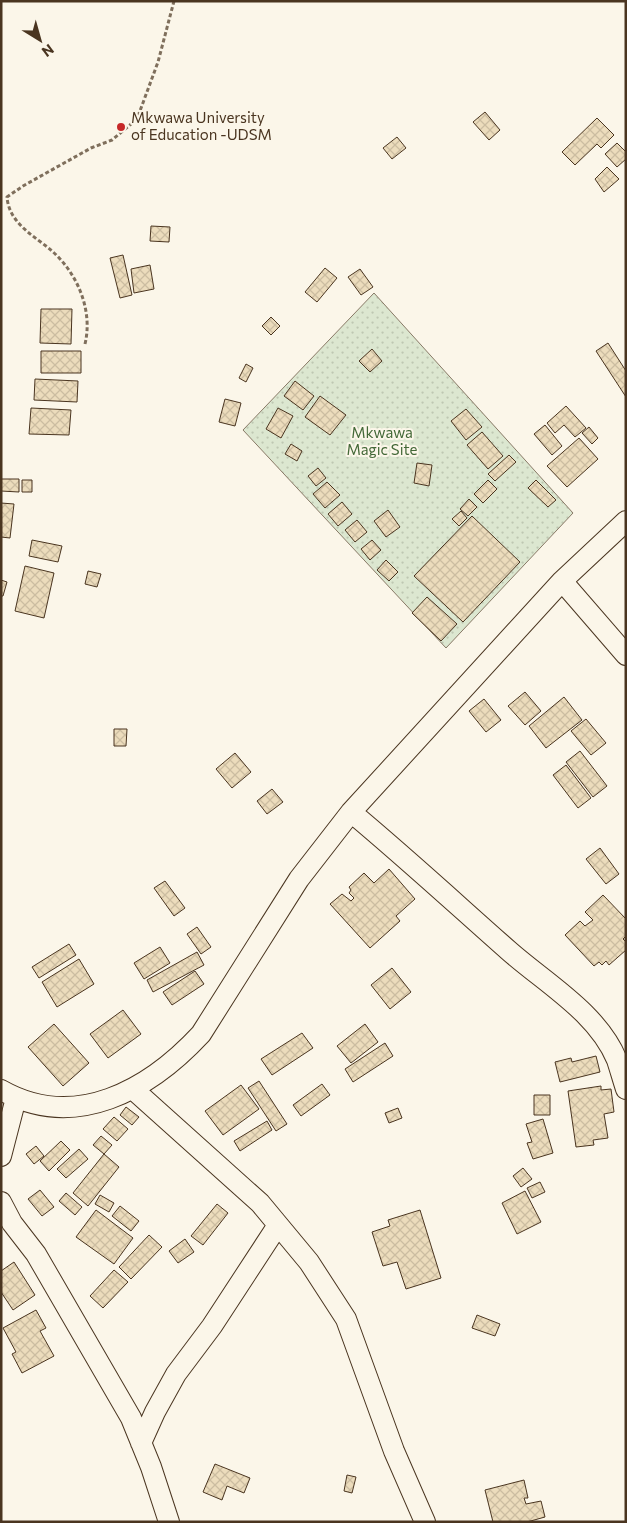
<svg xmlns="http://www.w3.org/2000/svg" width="627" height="1523" viewBox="0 0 627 1523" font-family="Commissioner,sans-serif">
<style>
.green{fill:url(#green-dots);stroke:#887966}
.building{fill:url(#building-cross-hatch);stroke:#4a3520}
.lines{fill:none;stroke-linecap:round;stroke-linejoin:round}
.minor-casing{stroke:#4a3520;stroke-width:22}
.path{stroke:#7f6f5c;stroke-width:3;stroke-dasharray:4 2.5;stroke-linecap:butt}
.minor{stroke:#fbf6e9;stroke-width:20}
.poi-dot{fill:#c62828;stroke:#fbf6e9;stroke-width:2}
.labels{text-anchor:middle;stroke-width:4;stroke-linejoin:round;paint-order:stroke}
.poi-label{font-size:15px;fill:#4a3520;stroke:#fbf6e9;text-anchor:start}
.park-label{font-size:15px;fill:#436837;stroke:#fbf6e9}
</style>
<defs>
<pattern id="green-dots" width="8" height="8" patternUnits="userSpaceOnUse" patternTransform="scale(1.25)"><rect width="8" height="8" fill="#dce7d0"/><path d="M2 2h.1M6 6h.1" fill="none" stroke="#bec7b2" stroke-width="1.8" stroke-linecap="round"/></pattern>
<pattern id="building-cross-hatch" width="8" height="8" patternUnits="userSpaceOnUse" patternTransform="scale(1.25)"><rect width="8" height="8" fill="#ecdcbc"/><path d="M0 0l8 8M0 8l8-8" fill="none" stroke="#ccbda1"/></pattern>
</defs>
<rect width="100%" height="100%" fill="#fbf6e9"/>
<!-- green -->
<path class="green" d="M374 293 573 513 446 648 243 430Z"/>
<!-- building -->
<path class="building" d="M485 112 500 130 489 140 473 122Z
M597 118 614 135 601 148 597 144 575 165 562 152Z
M397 137 406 148 392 159 383 148Z
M617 143 626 152V159L617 167 605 154Z
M607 167 619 179 604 192 595 179Z
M151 226 170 227 169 242 150 241Z
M123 255 132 295 120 298 110 258Z
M150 265 154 289 134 293 131 269Z
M325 268 337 278 317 302 305 292Z
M360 269 373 287 361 295 348 277Z
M41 309H72L71 344 40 343Z
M271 317 280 326 271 335 262 326Z
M608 343 626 371V397L596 351Z
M372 349 382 361 370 372 359 361Z
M41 351H81V373H41Z
M246 364 253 368 246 382 239 378Z
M35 379 78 381 77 402 34 400Z
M295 381 314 396 303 410 284 396Z
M320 396 346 415 330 435 305 417Z
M225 399 241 403 235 426 219 422Z
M566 406 586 428 575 437 564 425 555 433 547 423Z
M31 408 71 410 69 435 29 434Z
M278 408 293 416 281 438 266 429Z
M466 409 482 427 466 440 451 421Z
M545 425 562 446 552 455 534 434Z
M589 427 598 438 592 444 582 433Z
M482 432 503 456 488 469 467 445Z
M579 438 598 459 567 487 547 466Z
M291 444 302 451 297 461 285 454Z
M509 455 516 462 495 481 488 474Z
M417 463 432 465 429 486 414 483Z
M318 468 326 478 316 486 308 476Z
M1 479H19V492L1 491Z
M22 480H32V492H22Z
M488 480 497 489 483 503 474 494Z
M536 480 556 500 548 507 528 488Z
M327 482 340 495 325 508 313 494Z
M469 499 477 507 468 516 460 509Z
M342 502 352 514 338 526 328 514Z
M1 503 14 504 10 538 1 537Z
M388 510 400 527 386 537 374 521Z
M461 511 467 518 459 526 452 519Z
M472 516 520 562 463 622 414 576Z
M357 520 367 532 355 542 345 530Z
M32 540 62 546 58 562 29 556Z
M372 540 381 550 370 560 361 549Z
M386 560 398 572 389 581 377 570Z
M25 566 54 573 44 618 15 611Z
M88 571 101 574 97 587 85 584Z
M1 580 7 582 3 596H1Z
M427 597 457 624 441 641 412 613Z
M525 692 541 711 525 725 508 706Z
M564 697 582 720 546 748 529 726Z
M484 699 501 720 486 732 469 711Z
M586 719 606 743 591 755 571 731Z
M114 729H127L126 746H114Z
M580 751 607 786 593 797 566 762Z
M235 753 251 772 232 788 216 769Z
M566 765 591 798 578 808 553 775Z
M272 789 283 802 267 814 257 801Z
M600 848 619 874 606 884 586 859Z
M389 869 415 899 396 916 400 921 370 948 330 904 342 894 351 901 354 898 349 893 351 890 349 887 364 873 374 883Z
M165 881 185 908 174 916 154 888Z
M603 895 626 919V936L623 939 626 942V950L609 965 606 961 602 965 599 962 594 966 565 935 580 921 585 926 593 920 585 912Z
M197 927 211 947 201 954 187 934Z
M69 944 76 955 39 978 32 967Z
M160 947 170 963 144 979 134 963Z
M197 952 204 965 153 992 147 980Z
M79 959 94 984 57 1007 42 982Z
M392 968 411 992 390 1009 371 985Z
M195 971 204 984 172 1005 163 992Z
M123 1010 141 1034 108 1058 90 1034Z
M54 1024 89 1063 63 1086 28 1047Z
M365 1024 378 1042 351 1063 337 1046Z
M302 1033 313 1048 272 1075 261 1059Z
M385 1043 393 1056 353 1082 345 1069Z
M596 1056 600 1072 560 1082 555 1062 571 1058 572 1062Z
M259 1081 287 1124 276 1131 248 1088Z
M322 1084 330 1095 301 1116 293 1105Z
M241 1085 259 1109 223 1135 205 1111Z
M601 1086V1090L611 1089 614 1112 604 1114 608 1138 593 1140 594 1145 576 1147 568 1091Z
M534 1095H550V1115H534Z
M126 1107 139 1117 132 1125 120 1115Z
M398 1108 402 1118 389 1123 385 1113Z
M114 1117 128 1129 117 1141 103 1129Z
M543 1119 553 1153 533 1159 527 1143 532 1142 526 1124Z
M267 1121 272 1130 240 1151 234 1141Z
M101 1136 112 1145 104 1154 93 1145Z
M61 1141 70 1150 49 1171 40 1161Z
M36 1146 44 1156 34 1164 26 1154Z
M79 1149 88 1159 66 1178 57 1169Z
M104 1154 119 1167 88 1206 73 1193Z
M523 1168 532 1179 521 1187 513 1176Z
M540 1182 545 1192 532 1198 527 1188Z
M40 1190 54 1207 42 1216 28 1199Z
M525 1191 541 1222 517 1234 502 1203Z
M66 1193 82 1207 75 1215 59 1201Z
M100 1195 114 1203 109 1212 95 1204Z
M217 1204 228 1213 203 1245 191 1236Z
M120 1206 139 1221 131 1231 112 1216Z
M96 1210 133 1238 114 1264 76 1237Z
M420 1210 441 1278 406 1289 397 1262 383 1266 372 1232 390 1226 388 1220Z
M149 1235 162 1247 131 1279 119 1267Z
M185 1239 194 1252 178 1263 169 1251Z
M14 1262 35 1295 13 1310 1 1292V1271Z
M114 1270 128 1282 103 1308 90 1296Z
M36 1310 46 1328 40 1331 54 1356 22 1373 12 1354 16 1352 3 1328Z
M477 1315 500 1324 495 1336 472 1328Z
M215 1464 250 1478 244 1493 227 1486 222 1500 203 1492Z
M347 1475 356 1477 352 1493 344 1491Z
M524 1480 528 1498H524L526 1504 541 1501 545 1517 527 1522H493L485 1490Z"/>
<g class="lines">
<defs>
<path id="minor" d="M562 581 626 655
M351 812C405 857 456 904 508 950 545 983 597 1012 617 1060 620 1069 623 1080 626 1089
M1 1090C75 1132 149 1090 201 1034L299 879 351 812 562 581 626 521
M134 1090 260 1203 309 1262 346 1319 394 1451 425 1522
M1 1156 16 1098
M1 1202 12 1223 36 1254 131 1418 151 1467 169 1522
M141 1443 155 1412 176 1374 212 1326 278 1225"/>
</defs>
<!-- minor casing -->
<use href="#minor" class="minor-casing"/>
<!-- path -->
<path class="path" d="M85 344C93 311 78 274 52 251 35 236 9 224 7 197L23 186 91 148 112 140 137 119 158 62 174 1"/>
<!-- minor -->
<use href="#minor" class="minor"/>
</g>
<!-- markers -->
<circle class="poi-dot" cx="121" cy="127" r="5"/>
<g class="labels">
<!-- poi labels -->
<g class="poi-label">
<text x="131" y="123">Mkwawa University<tspan x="131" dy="17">of Education -UDSM</tspan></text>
</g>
<!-- park labels -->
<g class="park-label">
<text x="382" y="438">Mkwawa<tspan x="382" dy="17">Magic Site</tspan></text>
</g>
</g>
<!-- border -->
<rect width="627" height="1523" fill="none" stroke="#4a3520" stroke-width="5"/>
<!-- north arrow -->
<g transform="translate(40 40) rotate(143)" stroke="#fbf6e9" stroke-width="4" paint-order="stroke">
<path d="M0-4L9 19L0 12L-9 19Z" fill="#4a3520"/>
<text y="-8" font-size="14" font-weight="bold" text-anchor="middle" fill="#4a3520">N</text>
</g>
</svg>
